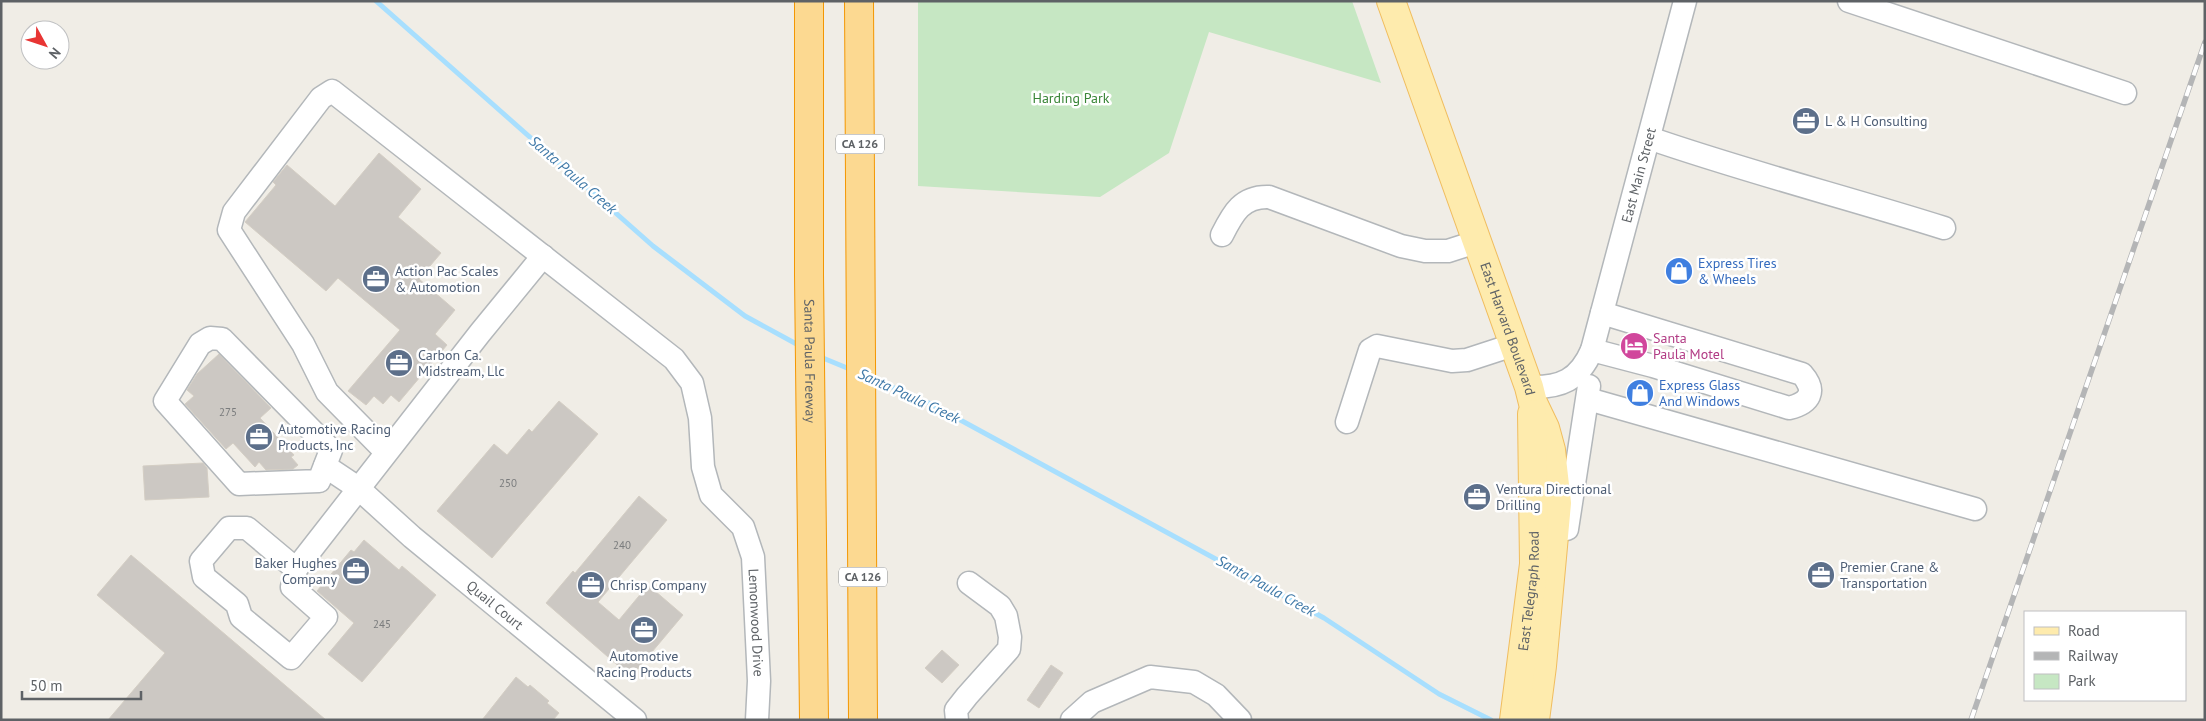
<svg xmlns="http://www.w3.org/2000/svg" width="2206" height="721" viewBox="0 0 2206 721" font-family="'PT Sans',sans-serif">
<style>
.green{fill:#c6e7c3}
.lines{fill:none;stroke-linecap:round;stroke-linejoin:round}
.stream{stroke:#a8dffe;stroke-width:5}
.building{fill:#ccc8c3;stroke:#d4cec4}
.minor-casing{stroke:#b3b7ba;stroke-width:25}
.major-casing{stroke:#f0bd5f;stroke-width:30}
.highway-casing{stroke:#f39703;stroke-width:30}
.minor{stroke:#fff;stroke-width:22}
.major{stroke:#feebad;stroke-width:28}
.highway{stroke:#fcd991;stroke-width:28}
.rail-casing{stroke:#b4b5b6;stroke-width:5.5}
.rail{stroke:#fff;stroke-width:4;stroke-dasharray:11;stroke-linecap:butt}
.labels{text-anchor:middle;stroke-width:5;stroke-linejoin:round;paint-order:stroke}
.number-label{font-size:11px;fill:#7a7c7d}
.shield{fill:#fff;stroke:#8e9194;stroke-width:1}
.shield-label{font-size:12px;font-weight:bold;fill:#5e6266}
.park-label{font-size:14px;fill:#388536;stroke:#fff}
.service-label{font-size:14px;fill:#4e5e75;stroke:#fff;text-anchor:start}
.street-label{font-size:14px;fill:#5e6266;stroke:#fff}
.shop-label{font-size:14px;fill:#366cbe;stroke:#fff;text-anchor:start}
.hotel-label{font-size:14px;fill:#b23c85;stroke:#fff;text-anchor:start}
.water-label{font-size:15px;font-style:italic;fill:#417aa8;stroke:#fff}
</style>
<rect width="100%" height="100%" fill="#f0ede6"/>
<!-- green -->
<path class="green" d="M918 1H1352L1381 83 1209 32 1169 153 1100 197 918 186Z"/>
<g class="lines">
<!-- stream -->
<path class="stream" d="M376 1 653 246 745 316 802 347
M818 356 852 370
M869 377 931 404 1324 618 1439 694 1491 720"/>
</g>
<!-- building -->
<path class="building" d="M379 153 421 189 398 217 441 253 419 279 455 310 435 334 447 345 399 402 391 395 383 404 374 396 366 405 348 391 400 330 338 278 326 291 245 222 276 185 273 182 287 165 335 206Z
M219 354 271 408 260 418 294 455 291 457 298 465 293 469 266 470 259 462 255 467 233 443 226 449 185 404 194 396 187 390 197 374Z
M559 401 598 434 492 558 437 511 494 444 507 455 529 429 532 432Z
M203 463 207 468 209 497 145 500 143 466Z
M639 496 667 520 598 602 619 620 648 585 683 615 631 677 546 603 573 571 575 573Z
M364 540 399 570 402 566 436 595 362 682 328 654 354 623 317 591 351 550 354 552Z
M131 555 200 613 326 720H108L165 653 97 595Z
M942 650 959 665 942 683 925 668Z
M1051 665 1063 673 1039 708 1027 700Z
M516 677 528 687 530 685 549 701 547 703 559 713 553 720H482Z"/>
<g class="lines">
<defs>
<g id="minor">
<path d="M1849 1 2125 93"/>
<path d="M1649 138C1747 172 1846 197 1944 228"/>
<path d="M1222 235C1233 213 1242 196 1269 197L1401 246 1425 251H1448L1476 242"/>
<path d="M210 338 222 339 331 450 319 481 239 484 165 401 200 344Z"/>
<path d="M1592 350 1653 366 1789 408C1810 403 1817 391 1802 374L1602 313"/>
<path id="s1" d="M1529 387C1561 388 1579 380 1592 350L1685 1"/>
<path d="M1588 399 1975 509"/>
<path d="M1347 422 1370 350 1377 346 1452 361 1467 360 1513 345"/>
<path id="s2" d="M386 452 327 392 303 344 229 230 234 212 321 98 332 91 674 359 692 383 700 418 703 467 711 495 743 527 753 557 759 681 757 720"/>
<path id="s3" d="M325 466 358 488 412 537 635 720"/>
<path d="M1567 529 1589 386"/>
<path d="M296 569 292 587 326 617 291 658 241 617 237 604 204 577 201 561 229 528H247L296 569 480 333 543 256"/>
<path d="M957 720 956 710 967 696 1009 649 1010 637 1006 616 1000 606 969 583"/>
<path d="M1072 720 1092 702 1150 677 1194 682 1216 695 1240 720"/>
</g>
<g id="major">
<path id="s4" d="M1391 1 1529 387 1533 403 1545 428 1551 450 1557 503 1542 666 1535 720"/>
<path id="s5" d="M1514 720 1534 564 1532 414"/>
</g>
<g id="highway">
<path id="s6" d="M809 1V275L814 720"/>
<path d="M859 1 863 720"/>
</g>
</defs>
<!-- minor casing -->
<use href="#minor" class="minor-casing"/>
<!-- major casing -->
<use href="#major" class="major-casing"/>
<!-- highway casing -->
<use href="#highway" class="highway-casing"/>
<!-- minor -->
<use href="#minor" class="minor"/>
<!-- major -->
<use href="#major" class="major"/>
<!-- highway -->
<use href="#highway" class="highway"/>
<defs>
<path id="rail" d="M1971 720 2205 42"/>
</defs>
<!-- rail casing -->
<use href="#rail" class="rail-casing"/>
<!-- rail -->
<use href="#rail" class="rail"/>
</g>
<!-- icons -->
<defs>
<symbol id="office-disc" viewBox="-11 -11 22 22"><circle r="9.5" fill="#5c6f8a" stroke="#fff"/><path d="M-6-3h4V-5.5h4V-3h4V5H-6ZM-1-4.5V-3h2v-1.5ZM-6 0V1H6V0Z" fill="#fff"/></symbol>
<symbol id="shop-disc" viewBox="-11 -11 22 22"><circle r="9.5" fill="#3f7fe0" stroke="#fff"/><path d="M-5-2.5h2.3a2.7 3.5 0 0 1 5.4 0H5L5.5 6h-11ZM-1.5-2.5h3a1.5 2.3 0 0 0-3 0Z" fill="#fff"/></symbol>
<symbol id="hotel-disc" viewBox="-11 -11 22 22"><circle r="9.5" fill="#d1479c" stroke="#fff"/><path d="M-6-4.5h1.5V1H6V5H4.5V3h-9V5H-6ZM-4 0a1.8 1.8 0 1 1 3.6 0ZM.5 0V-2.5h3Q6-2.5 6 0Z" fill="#fff"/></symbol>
</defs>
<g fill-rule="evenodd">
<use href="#office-disc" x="1790" y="105" width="32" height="32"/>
<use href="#shop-disc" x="1663" y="255" width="32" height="32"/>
<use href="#office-disc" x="360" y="263" width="32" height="32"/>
<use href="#hotel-disc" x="1618" y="330" width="32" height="32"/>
<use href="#office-disc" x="383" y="347" width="32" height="32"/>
<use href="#shop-disc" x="1624" y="377" width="32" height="32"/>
<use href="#office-disc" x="243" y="421" width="32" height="32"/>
<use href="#office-disc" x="1461" y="481" width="32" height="32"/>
<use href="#office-disc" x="340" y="555" width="32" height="32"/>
<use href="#office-disc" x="1805" y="559" width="32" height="32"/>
<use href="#office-disc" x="575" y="569" width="32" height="32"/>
<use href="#office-disc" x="628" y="614" width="32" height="32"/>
</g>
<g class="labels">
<!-- number labels -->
<g class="number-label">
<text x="228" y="416">275</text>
<text x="508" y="487">250</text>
<text x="622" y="549">240</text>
<text x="382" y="628">245</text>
</g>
<!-- shield labels -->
<g class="shield">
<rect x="836" y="134.5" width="48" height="19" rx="4"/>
<rect x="839" y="567.5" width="48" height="19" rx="4"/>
</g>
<g class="shield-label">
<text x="860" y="148">CA 126</text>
<text x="863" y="581">CA 126</text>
</g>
<!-- park labels -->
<g class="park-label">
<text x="1071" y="103">Harding Park</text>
</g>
<!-- service labels -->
<g class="service-label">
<text x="1825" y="126">L &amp; H Consulting</text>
<text x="395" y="276">Action Pac Scales<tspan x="395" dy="16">&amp; Automotion</tspan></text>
<text x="418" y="360">Carbon Ca.<tspan x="418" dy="16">Midstream, Llc</tspan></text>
<text x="278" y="434">Automotive Racing<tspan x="278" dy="16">Products, Inc</tspan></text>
<text x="1496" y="494">Ventura Directional<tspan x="1496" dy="16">Drilling</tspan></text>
<text x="337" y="568" text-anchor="end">Baker Hughes<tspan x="337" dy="16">Company</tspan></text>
<text x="1840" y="572">Premier Crane &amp;<tspan x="1840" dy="16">Transportation</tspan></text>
<text x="610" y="590">Chrisp Company</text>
<text x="644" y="661" text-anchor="middle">Automotive<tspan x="644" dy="16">Racing Products</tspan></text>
</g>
<!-- street labels -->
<g class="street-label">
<text dy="5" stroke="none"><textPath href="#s1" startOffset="260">East Main Street</textPath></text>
<text dy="5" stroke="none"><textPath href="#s4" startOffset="348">East Harvard Boulevard</textPath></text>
<text dy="5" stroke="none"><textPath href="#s6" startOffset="360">Santa Paula Freeway</textPath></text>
<text dy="5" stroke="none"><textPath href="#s5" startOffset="130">East Telegraph Road</textPath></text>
<text dy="5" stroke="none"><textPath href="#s3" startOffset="220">Quail Court</textPath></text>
<text dy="5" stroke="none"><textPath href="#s2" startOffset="1170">Lemonwood Drive</textPath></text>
</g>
<!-- shop labels -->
<g class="shop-label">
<text x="1698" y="268">Express Tires<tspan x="1698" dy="16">&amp; Wheels</tspan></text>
<text x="1659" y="390">Express Glass<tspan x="1659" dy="16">And Windows</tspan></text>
</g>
<!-- hotel labels -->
<g class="hotel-label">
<text x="1653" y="343">Santa<tspan x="1653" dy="16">Paula Motel</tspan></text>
</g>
<!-- water labels -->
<g class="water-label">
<text transform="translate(573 175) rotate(41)" y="5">Santa Paula Creek</text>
<text transform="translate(909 396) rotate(25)" y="5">Santa Paula Creek</text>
<text transform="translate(1266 586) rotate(29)" y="5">Santa Paula Creek</text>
</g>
</g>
<!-- border -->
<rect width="2206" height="721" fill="none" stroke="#5e6266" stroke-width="5"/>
<!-- legend -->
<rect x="2024" y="611" width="162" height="90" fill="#ffffff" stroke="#bfc0c2"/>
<rect x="2034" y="627" width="25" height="8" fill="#feebad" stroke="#bfc0c2"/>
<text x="2068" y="636" font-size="15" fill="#5e6266">Road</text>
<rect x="2034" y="652" width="25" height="8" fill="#b4b5b6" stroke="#bfc0c2"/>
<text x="2068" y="661" font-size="15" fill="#5e6266">Railway</text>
<rect x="2034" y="674" width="25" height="15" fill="#c6e7c3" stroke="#bfc0c2"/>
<text x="2068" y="686" font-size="15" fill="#5e6266">Park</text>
<!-- north arrow -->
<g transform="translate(45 45) rotate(130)"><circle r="24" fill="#ffffff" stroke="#bfc0c2"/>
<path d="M0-4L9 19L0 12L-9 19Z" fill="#e83534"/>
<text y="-8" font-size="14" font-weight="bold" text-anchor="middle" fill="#5e6266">N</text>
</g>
<!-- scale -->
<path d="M22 691v8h119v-8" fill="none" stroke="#5e6266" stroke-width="2.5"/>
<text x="30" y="691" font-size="15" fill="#5e6266" stroke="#ffffff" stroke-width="4" paint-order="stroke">50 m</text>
</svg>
